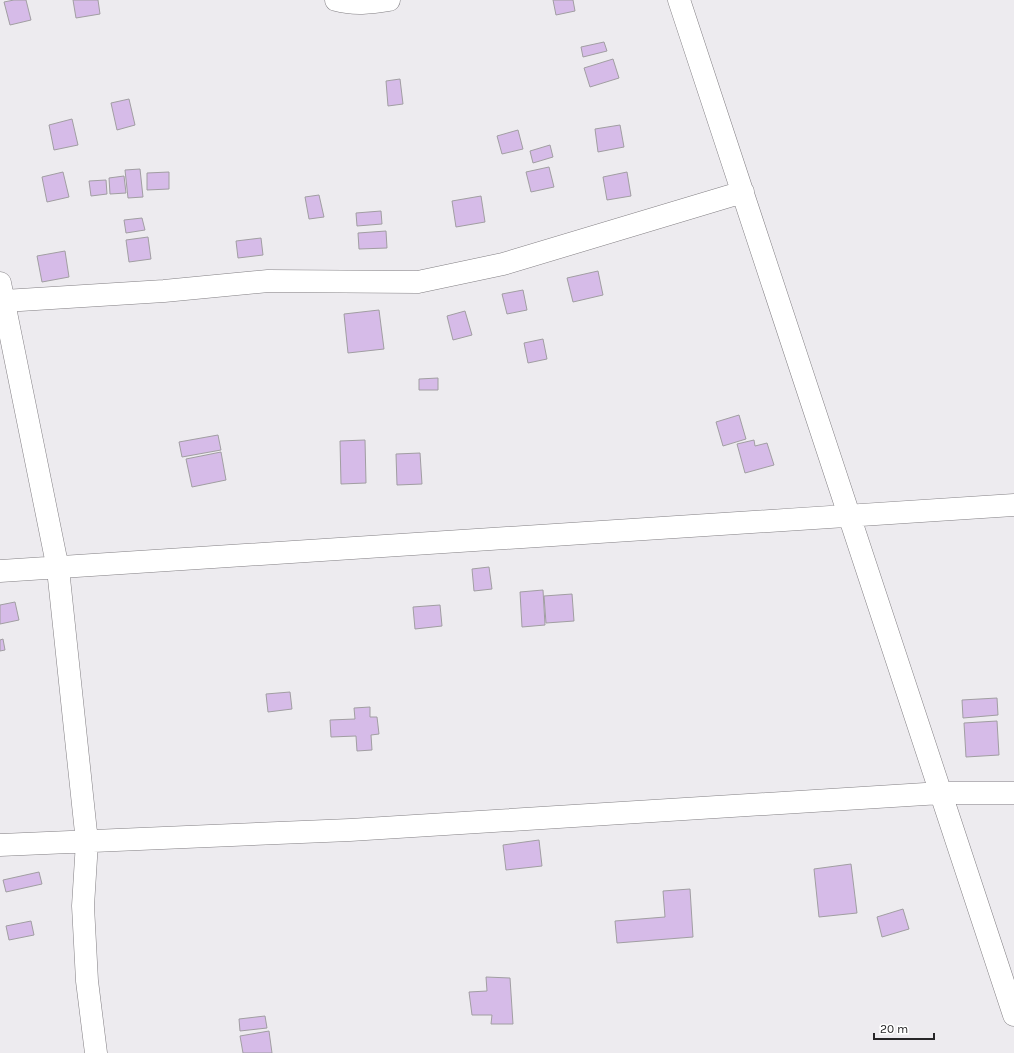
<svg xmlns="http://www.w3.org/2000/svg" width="1014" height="1053" viewBox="0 0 1014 1053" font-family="Karla,sans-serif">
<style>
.building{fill:#d6bbe8;stroke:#a19ea2}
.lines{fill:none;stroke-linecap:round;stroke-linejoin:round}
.minor-casing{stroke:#827f83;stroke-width:23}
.minor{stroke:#fff;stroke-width:22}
</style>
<rect width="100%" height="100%" fill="#edebef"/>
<!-- building -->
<path class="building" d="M14 0H26L31 20 10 25 4 2Z
M73 0H98L100 14 76 18Z
M553 0H573L575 11 556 15Z
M604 42 607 51 583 57 581 47Z
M613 59 619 78 590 87 584 68Z
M400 79 403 104 388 106 386 81Z
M129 99 135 125 117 130 111 103Z
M72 119 78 145 54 150 49 125Z
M620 125 624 147 598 152 595 129Z
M518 130 523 149 502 154 497 136Z
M550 145 553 157 533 163 530 151Z
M549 167 554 187 531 192 526 172Z
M140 169 143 197 128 198 125 170Z
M63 172 69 197 47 202 42 177Z
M169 172V189L147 190V173Z
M627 172 631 196 607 200 603 177Z
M124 176 126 193 110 194 109 178Z
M106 180 107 194 91 196 89 181Z
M319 195 324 217 309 219 305 197Z
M481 196 485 222 456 227 452 201Z
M381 211 382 224 357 226 356 213Z
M142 218 145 230 126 233 124 220Z
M386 231 387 248 359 249 358 233Z
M148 237 151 259 129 262 126 240Z
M261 238 263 255 238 258 236 241Z
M65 251 69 277 42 282 37 256Z
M598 271 603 295 573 302 567 278Z
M523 290 527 310 507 314 502 294Z
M379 310 384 349 348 353 344 314Z
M465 311 472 335 453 340 447 316Z
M543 339 547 359 528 363 524 343Z
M438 378V390H419V379Z
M739 415 746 439 723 446 716 422Z
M218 435 221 450 182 457 179 442Z
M365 440 366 483 341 484 340 441Z
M754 440 755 446 767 443 774 465 745 473 737 444Z
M221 452 226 480 192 487 186 459Z
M420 453 422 484 397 485 396 454Z
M489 567 492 589 474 591 472 569Z
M543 590 545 625 522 627 520 592Z
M572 594 574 621 546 623 544 596Z
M15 602 19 620 0 624V605Z
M440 605 442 626 415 629 413 607Z
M3 639 5 650 0 651V640Z
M290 692 292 709 268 712 266 694Z
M997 698 998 715 963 718 962 700Z
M370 707V717H377L379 734 371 735 372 750 357 751 356 736 331 737 330 720 355 719 354 708Z
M997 721 999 755 966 757 964 723Z
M539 840 542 866 506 870 503 845Z
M851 864 857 913 819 917 814 869Z
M39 872 42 884 6 892 3 880Z
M690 889 693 937 617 943 615 921 665 917 663 891Z
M903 909 909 929 882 937 877 917Z
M31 921 34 935 9 940 6 926Z
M486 977 510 978 513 1024H491L492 1015H472L469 992 487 991Z
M265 1016 267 1028 240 1031 239 1019Z
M269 1031 272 1053H243L240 1036Z"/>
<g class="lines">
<defs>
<path id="minor" d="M336 0C354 5 371 3 389 0
M679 0 1014 1015
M0 283 58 569 87 842 83 906 87 981 96 1053
M4 301 164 291 268 281 418 282 503 264 743 192
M0 571 1014 505
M0 845 350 830 941 793H1014"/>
</defs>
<!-- minor casing -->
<use href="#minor" class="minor-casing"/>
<!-- minor -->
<use href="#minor" class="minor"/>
</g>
<!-- scale -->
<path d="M874 1033v6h60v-6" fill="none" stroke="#272628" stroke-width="2"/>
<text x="880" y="1033" font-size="12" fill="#272628" stroke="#ffffff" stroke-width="3" paint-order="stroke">20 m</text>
</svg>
